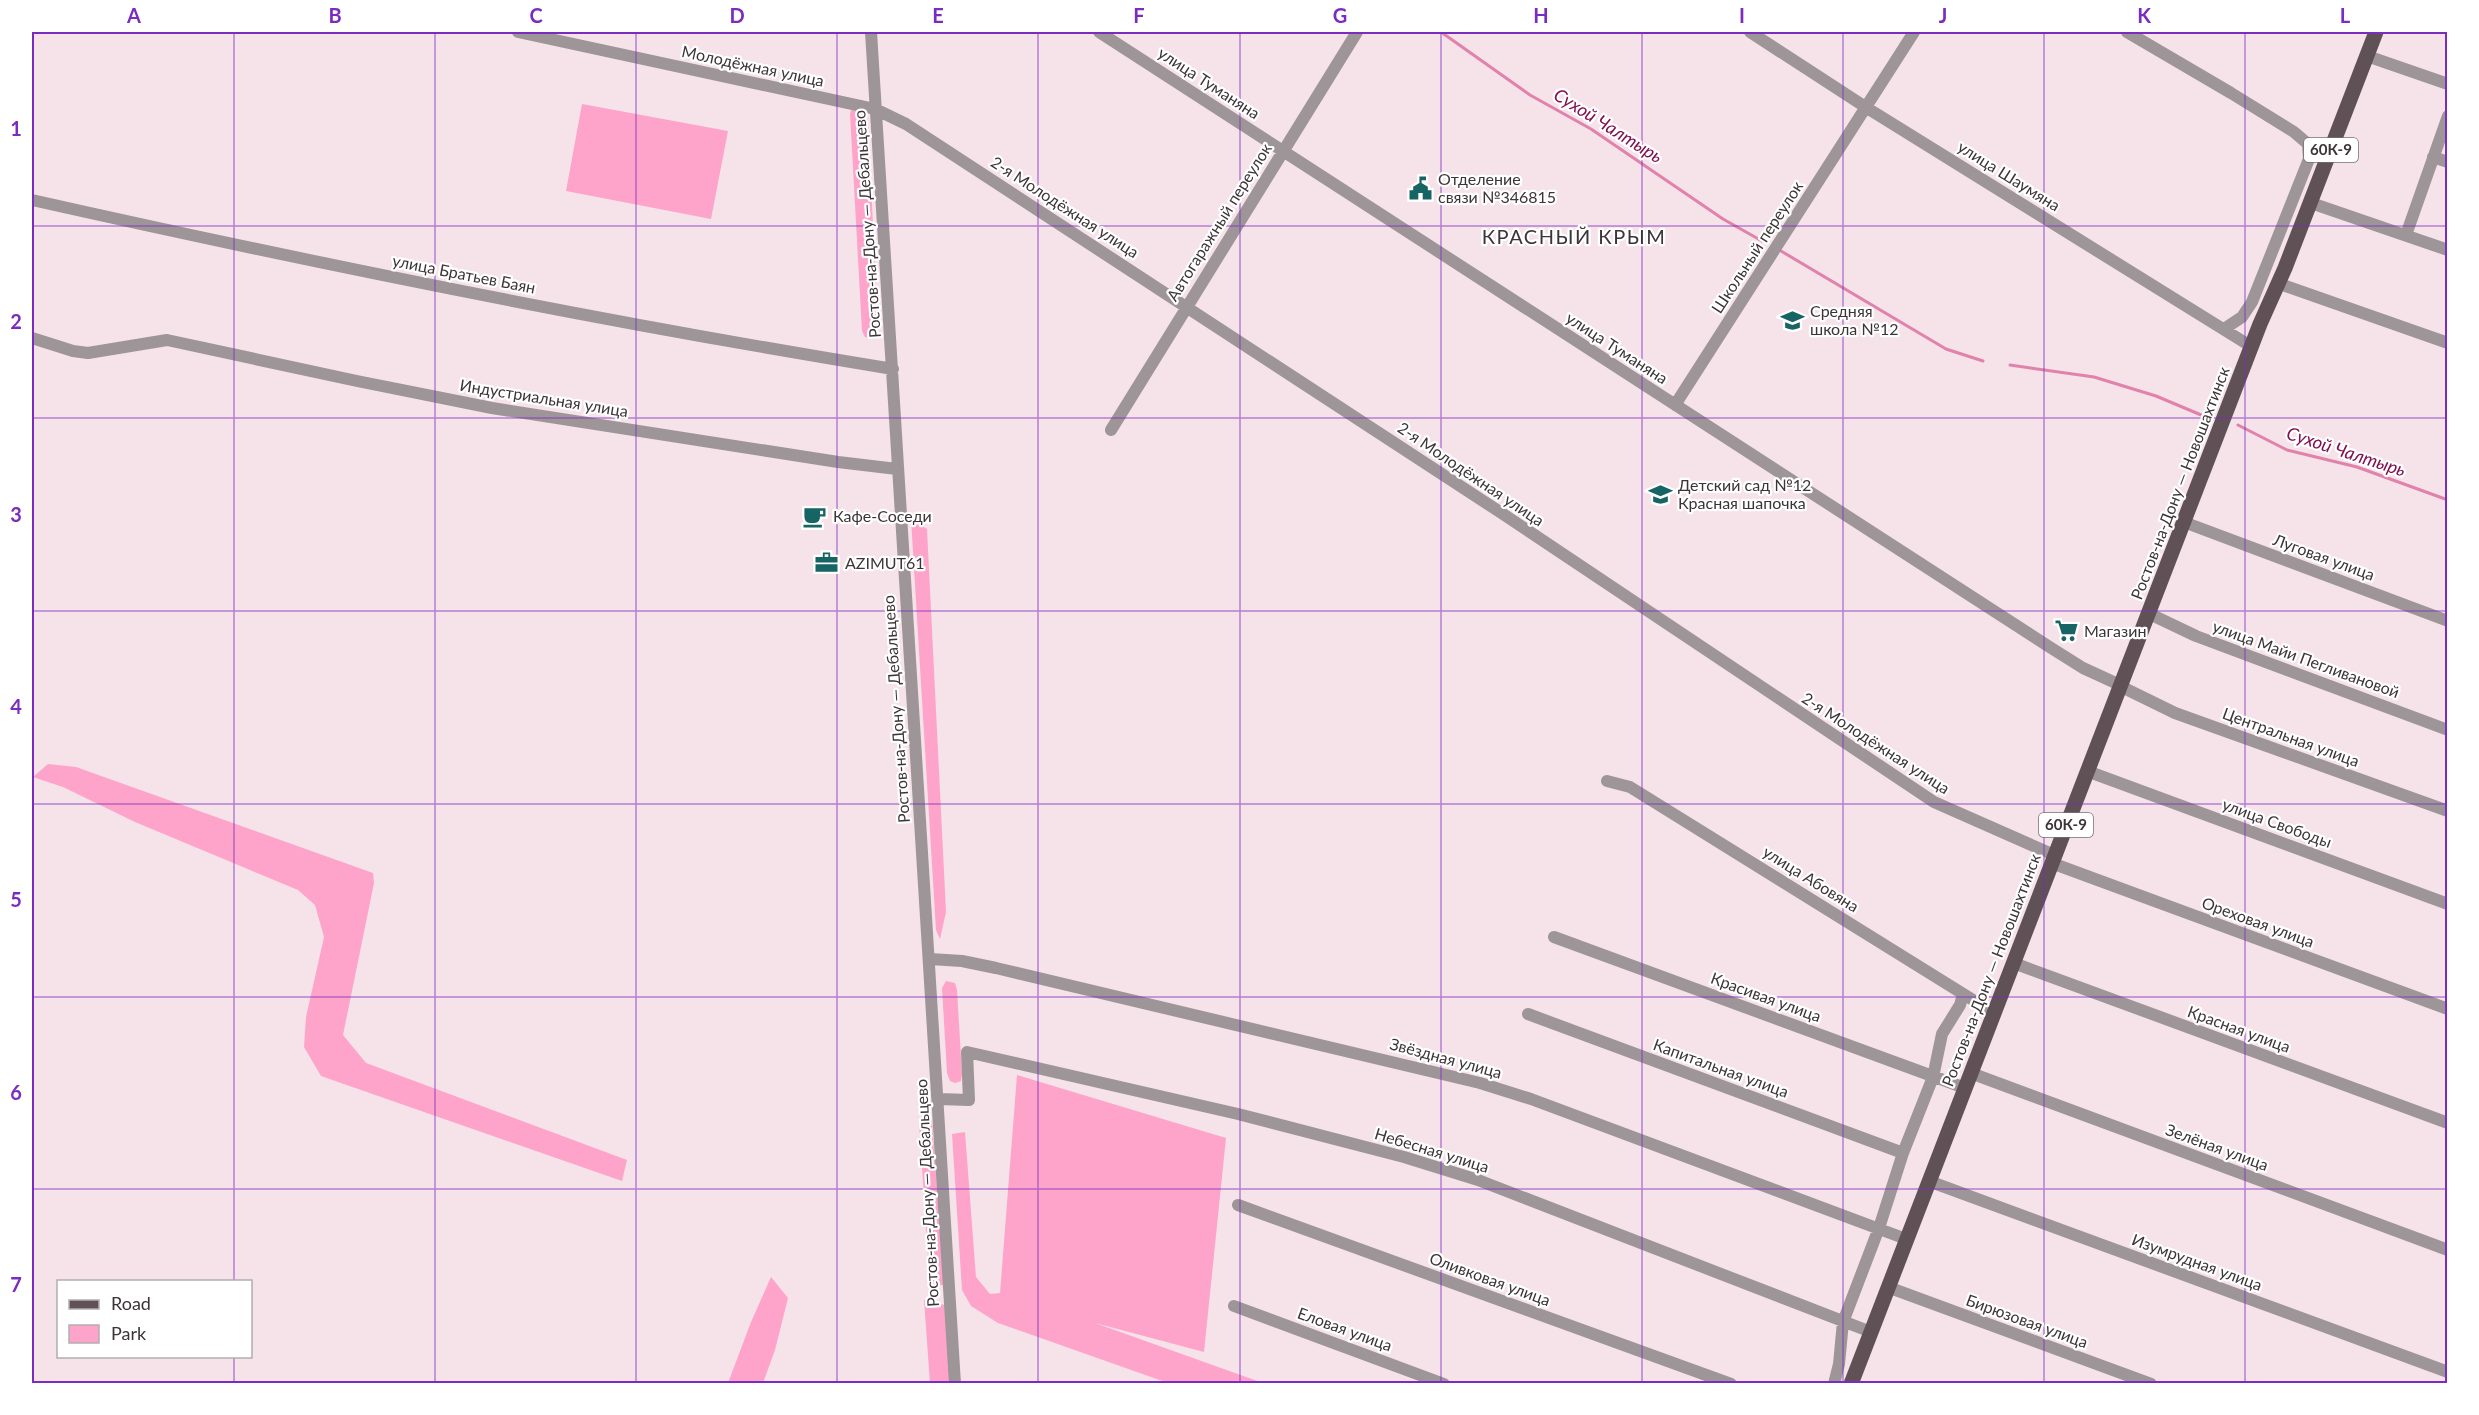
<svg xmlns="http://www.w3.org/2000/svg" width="2479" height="1415" viewBox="0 0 2479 1415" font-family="Lato,sans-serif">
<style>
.green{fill:#fea4ca}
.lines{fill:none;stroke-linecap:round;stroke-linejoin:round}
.stream{stroke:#e082ab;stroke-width:3}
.minor{stroke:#9d9598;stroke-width:12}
.major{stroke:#605157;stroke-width:15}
.grid{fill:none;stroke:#7b2cbf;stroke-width:1.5;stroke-opacity:0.55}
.labels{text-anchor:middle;stroke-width:4.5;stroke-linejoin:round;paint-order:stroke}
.shield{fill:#fff;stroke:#767173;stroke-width:1.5}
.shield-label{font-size:15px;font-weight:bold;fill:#3c3437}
.street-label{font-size:16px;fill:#3c3437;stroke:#fff}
.poi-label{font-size:16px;fill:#3c3437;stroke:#fff;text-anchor:start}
.water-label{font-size:18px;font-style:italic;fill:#82104f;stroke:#fff}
.quarter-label{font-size:20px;letter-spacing:1.5px;fill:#3c3437;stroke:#fff}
.neatline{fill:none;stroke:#7b2cbf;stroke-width:2}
.grid-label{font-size:20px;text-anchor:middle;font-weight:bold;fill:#7b2cbf}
</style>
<rect width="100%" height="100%" fill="#f6e2e9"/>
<!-- green -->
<path class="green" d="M582 104 728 131 711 219 566 191Z
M857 108 865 113 868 120 878 331 876 338 872 339 865 337 862 331 850 114 851 110Z
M911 519 927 529 946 912 940 939 936 930Z
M48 764 76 767 373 873 374 883 343 1035 366 1063 627 1160 622 1181 321 1076 304 1047 306 1017 324 937 315 905 298 890 135 822 63 787 33 777Z
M946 981 955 983 957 990 962 1074 961 1081 955 1083 950 1081 947 1073 942 988Z
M1017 1075 1226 1138 1204 1352 1095 1323 1263 1383H1168L998 1323 971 1306 962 1290 952 1134 965 1132 976 1277 990 1294 1000 1293Z
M932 1121 944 1285 930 1286 919 1123Z
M771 1277 788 1298 775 1350 763 1383H728L751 1322Z
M924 1300 945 1305 950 1383H930Z"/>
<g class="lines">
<!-- stream -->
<path class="stream" d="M1441 32 1530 95 1591 129 1723 219 1762 241
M1781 251 1946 349 1983 361
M2010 365 2094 377 2156 396 2206 417
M2238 425 2287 450 2357 467 2448 500"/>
<!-- minor -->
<path class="minor" d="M518 32 875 109 906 124 1500 512 1934 802 2054 855
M871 32 955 1384
M1099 32 2048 646 2083 668 2120 685
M1750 32 1867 108 2252 347
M2127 32 2231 93 2294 132 2308 144 2309 159 2252 302 2242 317 2224 329
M2367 56 2448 84
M2433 157 2448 162
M32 200C317 264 604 322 893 369
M2311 203 2448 250
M2406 235 2448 116
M2280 284 2448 343
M32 338 73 351 88 353 167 340 357 381 492 408 838 462 897 469
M1675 405 1914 32
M1111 430 1357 32
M2189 524 2448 621
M2154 616 2196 636 2448 730
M2126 689 2175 713 2448 811
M2095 774 2448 904
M1607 781 1630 787 1994 1013
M2057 865 2448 1009
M1554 937 1965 1088
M930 959 962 961 996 968 1480 1083 1531 1099 1906 1239
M2019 965 2448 1123
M1528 1014 1903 1153
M1976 1075 2448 1250
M939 1099 969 1100 967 1052 1238 1114 1404 1157 1478 1180 1871 1332
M1934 1183 2448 1372
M1238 1205 1731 1384
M1893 1289 2151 1384
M1234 1306 1444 1384
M1834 1384 1839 1364 1843 1322 1879 1228 1903 1153 1933 1077 1942 1034 1960 1005 1963 994"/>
<!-- major -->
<path class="major" d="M1851 1384 2260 324 2285 268 2376 32"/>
</g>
<!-- grid -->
<path class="grid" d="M234 32V1282M435 32V1384M636 32V1384M837 32V1384M1038 32V1384M1240 32V1384M1441 32V1384M1642 32V1384M1843 32V1384M2044 32V1384M2245 32V1384M32 226H2448M32 418H2448M32 611H2448M32 804H2448M32 997H2448M32 1189H2448M234 1356V1384"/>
<!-- icons -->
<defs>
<symbol id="civic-bare" viewBox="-9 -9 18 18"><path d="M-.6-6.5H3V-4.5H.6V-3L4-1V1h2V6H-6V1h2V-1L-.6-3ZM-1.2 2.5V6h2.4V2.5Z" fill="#166463" stroke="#fff" stroke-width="2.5" paint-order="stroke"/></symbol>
<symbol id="school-bare" viewBox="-9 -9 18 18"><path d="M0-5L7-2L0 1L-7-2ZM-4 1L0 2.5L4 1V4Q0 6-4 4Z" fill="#166463" stroke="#fff" stroke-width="2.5" paint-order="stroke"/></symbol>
<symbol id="cafe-bare" viewBox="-9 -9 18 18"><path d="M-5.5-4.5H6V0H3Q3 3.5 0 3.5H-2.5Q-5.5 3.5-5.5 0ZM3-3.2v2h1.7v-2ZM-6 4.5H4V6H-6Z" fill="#166463" stroke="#fff" stroke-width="2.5" paint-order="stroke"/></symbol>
<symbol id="office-bare" viewBox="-9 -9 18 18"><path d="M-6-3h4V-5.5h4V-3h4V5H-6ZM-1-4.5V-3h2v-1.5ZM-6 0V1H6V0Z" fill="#166463" stroke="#fff" stroke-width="2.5" paint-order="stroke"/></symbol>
<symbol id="supermarket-bare" viewBox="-9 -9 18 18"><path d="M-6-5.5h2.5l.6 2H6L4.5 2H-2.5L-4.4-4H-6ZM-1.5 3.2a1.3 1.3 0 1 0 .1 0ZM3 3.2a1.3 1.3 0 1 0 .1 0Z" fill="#166463" stroke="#fff" stroke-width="2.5" paint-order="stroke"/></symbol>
</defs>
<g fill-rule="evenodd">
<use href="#civic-bare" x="1404" y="172" width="33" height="33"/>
<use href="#school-bare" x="1776" y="304" width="33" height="33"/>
<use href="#school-bare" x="1644" y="478" width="33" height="33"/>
<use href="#cafe-bare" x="798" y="500" width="33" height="33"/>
<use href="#office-bare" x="810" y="546" width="33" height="33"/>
<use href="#supermarket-bare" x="2050" y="614" width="33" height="33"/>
</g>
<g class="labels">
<!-- shield labels -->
<g class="shield">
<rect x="2304" y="138" width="54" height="24" rx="4.5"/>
<rect x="2039" y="813" width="54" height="24" rx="4.5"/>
</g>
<g class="shield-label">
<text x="2331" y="155">60К-9</text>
<text x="2066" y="830">60К-9</text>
</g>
<!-- street labels -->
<g class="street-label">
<text transform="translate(753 66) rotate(12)" y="6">Молодёжная улица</text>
<text transform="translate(1209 83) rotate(33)" y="6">улица Туманяна</text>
<text transform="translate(2009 176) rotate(32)" y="6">улица Шаумяна</text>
<text transform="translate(1065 207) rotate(33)" y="6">2-я Молодёжная улица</text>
<text transform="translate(1219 222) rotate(-58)" y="6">Автогаражный переулок</text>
<text transform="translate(867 224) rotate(-94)" y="6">Ростов-на-Дону — Дебальцево</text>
<text transform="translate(1757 247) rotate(-57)" y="6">Школьный переулок</text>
<text transform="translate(464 274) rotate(11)" y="6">улица Братьев Баян</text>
<text transform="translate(1617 348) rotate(33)" y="6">улица Туманяна</text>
<text transform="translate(544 398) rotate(9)" y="6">Индустриальная улица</text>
<text transform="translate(1471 474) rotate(34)" y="6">2-я Молодёжная улица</text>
<text transform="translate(2180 483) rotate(-69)" y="6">Ростов-на-Дону — Новошахтинск</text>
<text transform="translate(2324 557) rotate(20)" y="6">Луговая улица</text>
<text transform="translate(2306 659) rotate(20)" y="6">улица Майи Пегливановой</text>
<text transform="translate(896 709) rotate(-94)" y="6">Ростов-на-Дону — Дебальцево</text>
<text transform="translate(2291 737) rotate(20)" y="6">Центральная улица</text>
<text transform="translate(1876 743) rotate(33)" y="6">2-я Молодёжная улица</text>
<text transform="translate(2277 823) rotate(20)" y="6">улица Свободы</text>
<text transform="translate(1811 879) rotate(32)" y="6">улица Абовяна</text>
<text transform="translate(2258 922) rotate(20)" y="6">Ореховая улица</text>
<text transform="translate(1991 970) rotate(-69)" y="6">Ростов-на-Дону — Новошахтинск</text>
<text transform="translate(1766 997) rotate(20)" y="6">Красивая улица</text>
<text transform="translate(2239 1029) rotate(20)" y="6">Красная улица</text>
<text transform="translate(1446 1058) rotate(15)" y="6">Звёздная улица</text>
<text transform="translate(1721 1068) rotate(20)" y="6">Капитальная улица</text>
<text transform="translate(2217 1147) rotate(20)" y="6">Зелёная улица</text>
<text transform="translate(1432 1150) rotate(17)" y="6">Небесная улица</text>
<text transform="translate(927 1193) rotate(-93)" y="6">Ростов-на-Дону — Дебальцево</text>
<text transform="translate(2197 1262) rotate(20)" y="6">Изумрудная улица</text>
<text transform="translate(1490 1279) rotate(20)" y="6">Оливковая улица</text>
<text transform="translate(2027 1321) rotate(20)" y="6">Бирюзовая улица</text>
<text transform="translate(1345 1329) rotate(20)" y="6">Еловая улица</text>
</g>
<!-- poi labels -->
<g class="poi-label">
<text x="1438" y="185">Отделение<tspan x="1438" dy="18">связи №346815</tspan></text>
<text x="1810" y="317">Средняя<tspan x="1810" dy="18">школа №12</tspan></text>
<text x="1678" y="491">Детский сад №12<tspan x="1678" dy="18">Красная шапочка</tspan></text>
<text x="833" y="522">Кафе-Соседи</text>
<text x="845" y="569">AZIMUT61</text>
<text x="2084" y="637">Магазин</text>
</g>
<!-- water labels -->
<g class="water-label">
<text transform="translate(1608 126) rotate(32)" y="6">Сухой Чалтырь</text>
<text transform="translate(2346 452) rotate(18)" y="6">Сухой Чалтырь</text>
</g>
<!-- quarter labels -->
<g class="quarter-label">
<text x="1574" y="244">КРАСНЫЙ КРЫМ</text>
</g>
</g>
<!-- border -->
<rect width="2479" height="1415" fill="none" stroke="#ffffff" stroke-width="66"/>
<!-- legend -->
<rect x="57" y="1280" width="195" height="78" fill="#ffffff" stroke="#b1aeaf" stroke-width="1.5"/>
<rect x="69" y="1300" width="30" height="9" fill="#605157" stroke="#b1aeaf" stroke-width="1.5"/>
<text x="111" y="1310" font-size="18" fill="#3c3437">Road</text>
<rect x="69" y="1325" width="30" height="18" fill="#fea4ca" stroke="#b1aeaf" stroke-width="1.5"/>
<text x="111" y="1340" font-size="18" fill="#3c3437">Park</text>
<rect x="33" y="33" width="2413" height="1349" class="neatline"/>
<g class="grid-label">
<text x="134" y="23">A</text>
<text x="335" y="23">B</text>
<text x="536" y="23">C</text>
<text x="737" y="23">D</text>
<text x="938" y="23">E</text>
<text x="1139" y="23">F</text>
<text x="1340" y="23">G</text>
<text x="1541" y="23">H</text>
<text x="1742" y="23">I</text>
<text x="1943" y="23">J</text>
<text x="2144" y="23">K</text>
<text x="2345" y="23">L</text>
<text x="16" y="136">1</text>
<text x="16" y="329">2</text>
<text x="16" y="522">3</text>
<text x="16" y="714">4</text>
<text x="16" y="907">5</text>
<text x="16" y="1100">6</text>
<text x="16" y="1292">7</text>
</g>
</svg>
